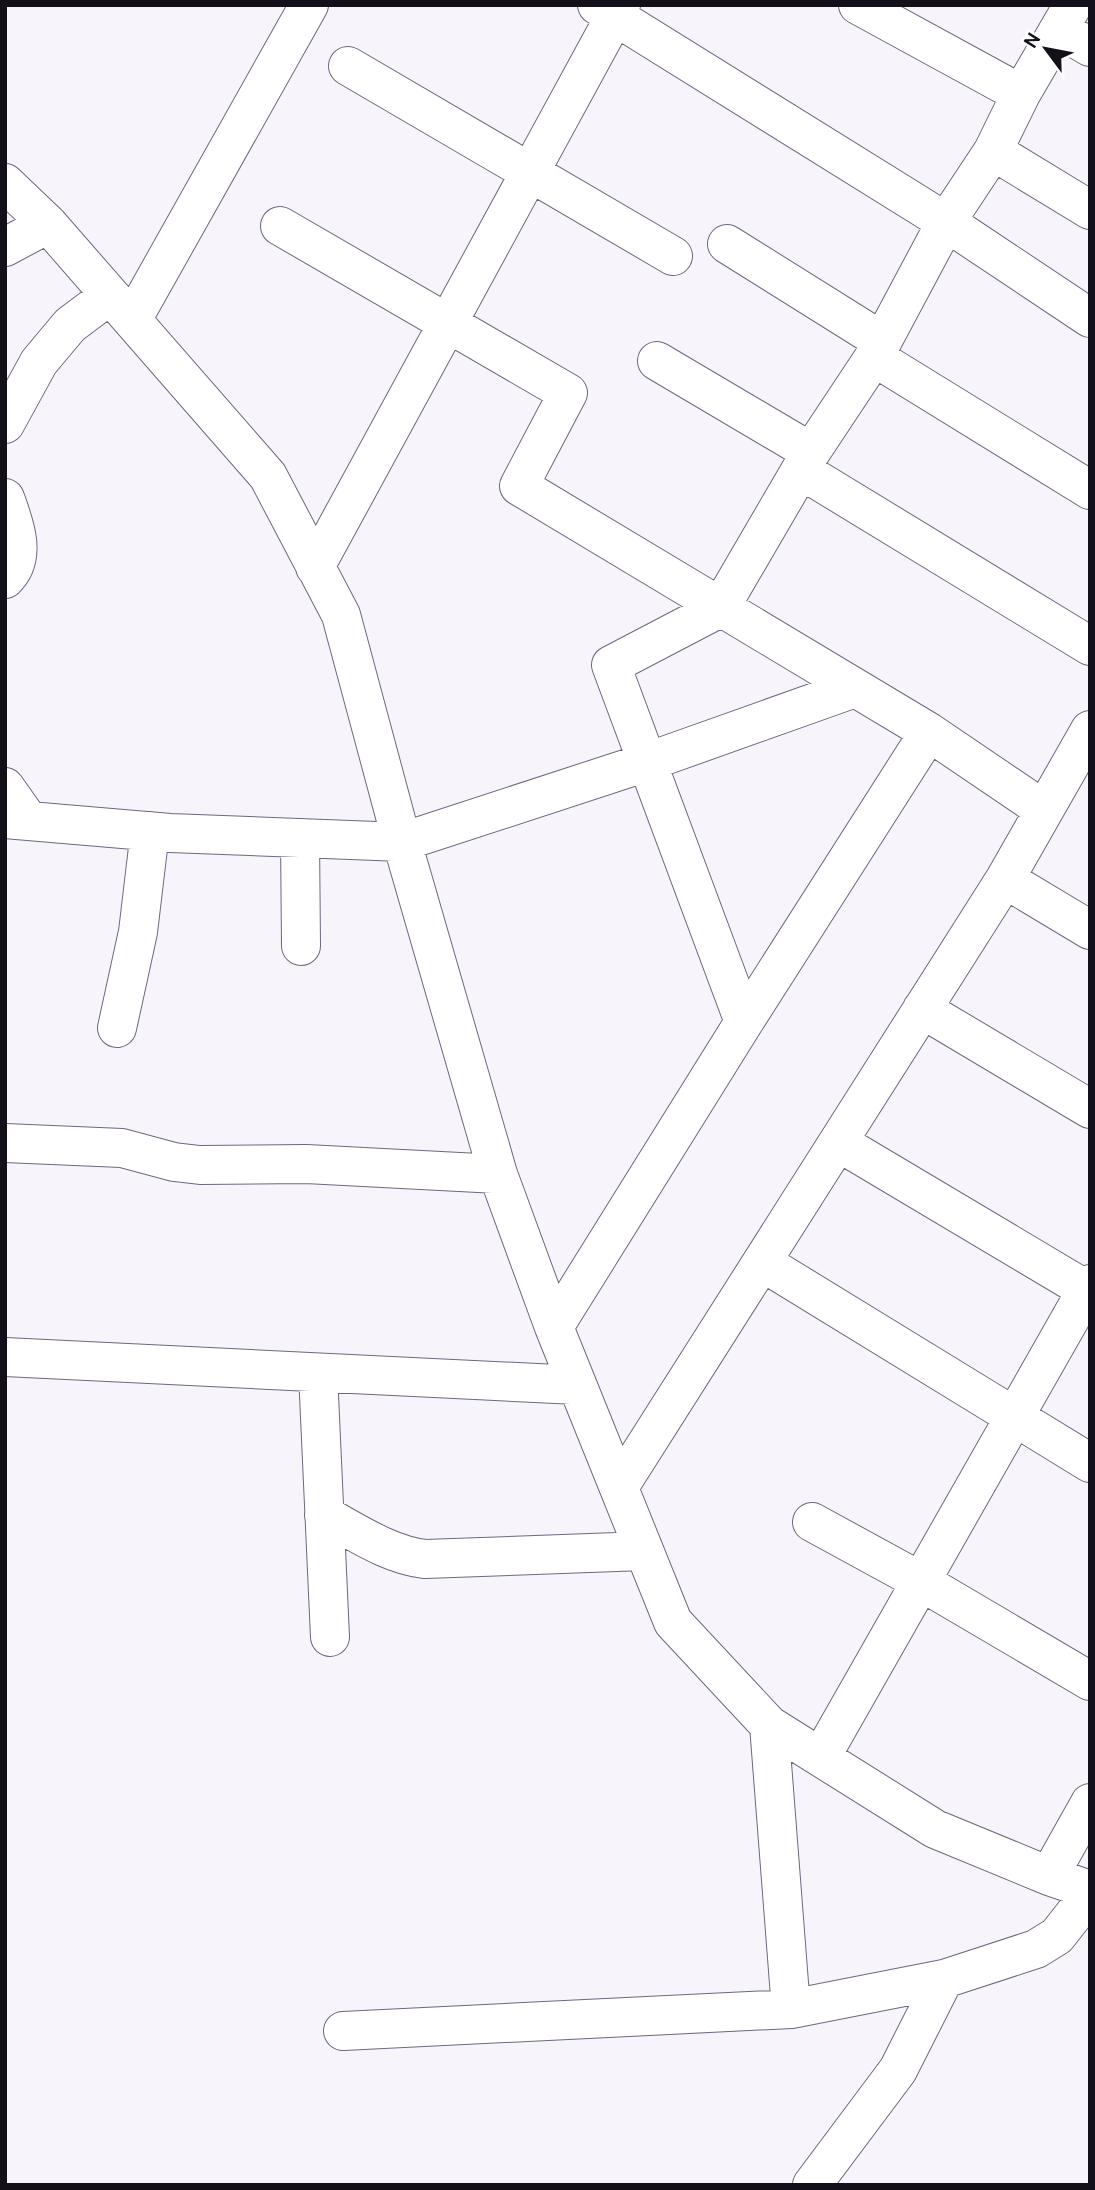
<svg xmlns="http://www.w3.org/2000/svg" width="1095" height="2190" viewBox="0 0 1095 2190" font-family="Cabin,sans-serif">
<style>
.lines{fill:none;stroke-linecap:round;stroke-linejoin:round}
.minor-casing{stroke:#6e677f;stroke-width:40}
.minor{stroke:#fff;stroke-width:38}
</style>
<rect width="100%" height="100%" fill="#f7f5fb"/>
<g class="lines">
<defs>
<path id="minor" d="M597 5 946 222 1090 318
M858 5 1021 94
M1059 29 1090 47
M348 66 673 256
M993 151 1090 210
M5 183 48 224 268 476 341 615 402 842 498 1174 554 1327 673 1622 769 1725 935 1829 1049 1876 1090 1890
M280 226 568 393 519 486 929 732 1044 810
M727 244 882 341
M5 247 48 224
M132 320 309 5
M874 357 1090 490
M657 361 811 452
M5 424 39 362 70 325 110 295
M801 470 1090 646
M5 498C14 523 28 557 5 579
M315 567 621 5
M5 787 29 821
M5 819 170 833 402 842 647 762 855 688
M300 838 301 946
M1005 879 1090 930
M922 1009 1090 1109
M744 1022 611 665 720 608 811 452 874 357 946 222 993 151 1021 94 1073 5
M117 1028 138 932 150 831
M838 1142 1090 1292
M5 1143 122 1148 174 1162 200 1165 306 1164 498 1174
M762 1262 1090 1463
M554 1327 744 1022 929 732
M5 1357 577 1385
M318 1373 330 1637
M619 1487 1005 879 1090 730
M324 1515C356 1532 389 1555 425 1559L644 1551
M812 1522 920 1581 1090 1681
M769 1725 791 2009
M821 1757 1090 1284
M1049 1876 1090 1803
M343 2031 791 2009 944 1979 1036 1949 1057 1936 1090 1894
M812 2185 898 2070 944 1979"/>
</defs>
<!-- minor casing -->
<use href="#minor" class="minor-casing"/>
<!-- minor -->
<use href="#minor" class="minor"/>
</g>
<!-- border -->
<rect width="1095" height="2190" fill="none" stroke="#13101a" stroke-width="14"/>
<!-- north arrow -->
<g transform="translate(1046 49) rotate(302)" stroke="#ffffff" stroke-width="5" paint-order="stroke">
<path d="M0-5L12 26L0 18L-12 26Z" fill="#13101a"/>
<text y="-10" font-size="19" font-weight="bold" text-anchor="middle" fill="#13101a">N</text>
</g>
</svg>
